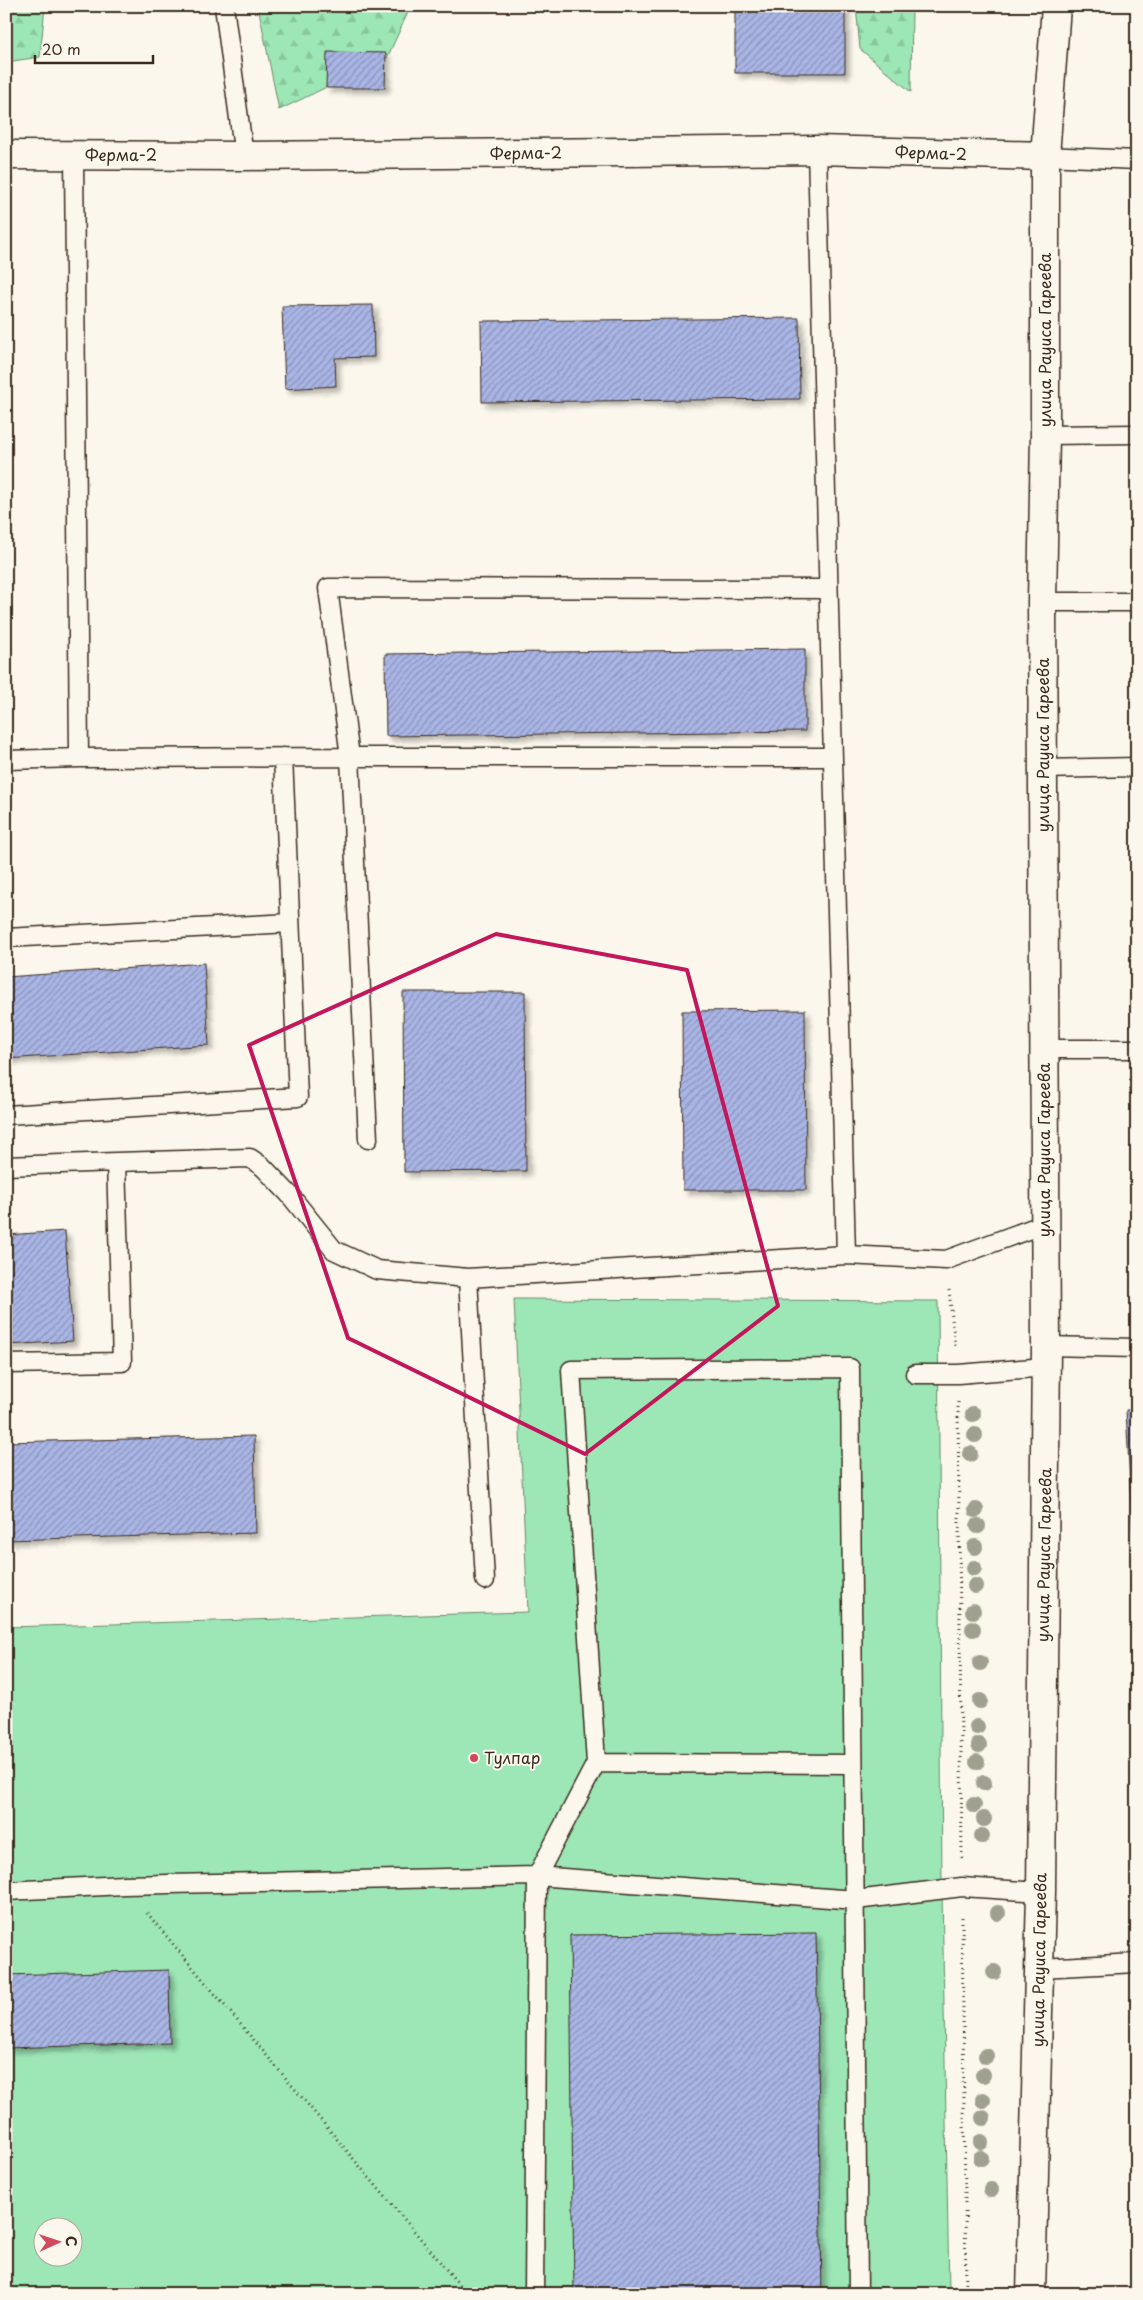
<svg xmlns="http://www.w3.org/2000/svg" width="1143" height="2300" viewBox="0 0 1143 2300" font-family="'Playpen Sans',sans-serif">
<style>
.forest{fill:url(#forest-firs);stroke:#6c886a}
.pitch{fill:#9de7b6;stroke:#6c886a;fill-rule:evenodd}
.building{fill:url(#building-hatch);stroke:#3b2a1e;filter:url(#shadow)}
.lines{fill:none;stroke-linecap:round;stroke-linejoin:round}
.service-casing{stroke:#3b2a1e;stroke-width:21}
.minor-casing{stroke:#3b2a1e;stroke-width:31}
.tertiary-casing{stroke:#3b2a1e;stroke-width:31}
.path{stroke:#3b2a1e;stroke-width:3;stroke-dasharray:1 4;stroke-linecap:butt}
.service{stroke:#fbf7ec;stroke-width:18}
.minor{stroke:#fbf7ec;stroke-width:28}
.tertiary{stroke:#fbf7ec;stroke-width:28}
.tree{fill:#9fa090}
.marked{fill:none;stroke:#c2185b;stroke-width:4;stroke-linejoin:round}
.poi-dot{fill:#d1495b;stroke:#fbf7ec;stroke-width:2}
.labels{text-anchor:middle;stroke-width:4;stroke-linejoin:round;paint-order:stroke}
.street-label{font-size:16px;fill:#3b2a1e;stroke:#fbf7ec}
.poi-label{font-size:16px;fill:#3b2a1e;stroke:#fbf7ec;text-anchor:start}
</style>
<defs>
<pattern id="forest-firs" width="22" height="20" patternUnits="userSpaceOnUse" patternTransform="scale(1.25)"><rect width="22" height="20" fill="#9de7b6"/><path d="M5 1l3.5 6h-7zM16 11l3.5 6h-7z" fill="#88c69c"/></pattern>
<pattern id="building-hatch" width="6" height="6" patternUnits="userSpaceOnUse" patternTransform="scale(1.25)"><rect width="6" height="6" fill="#a9b5e5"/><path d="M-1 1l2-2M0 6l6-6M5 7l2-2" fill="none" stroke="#8b93b9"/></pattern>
<filter id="shadow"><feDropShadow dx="4.5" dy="4.5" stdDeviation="2.5" flood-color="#0004"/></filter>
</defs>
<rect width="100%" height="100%" fill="#fbf7ec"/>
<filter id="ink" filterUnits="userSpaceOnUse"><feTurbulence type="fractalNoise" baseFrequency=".02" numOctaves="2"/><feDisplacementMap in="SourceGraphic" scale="10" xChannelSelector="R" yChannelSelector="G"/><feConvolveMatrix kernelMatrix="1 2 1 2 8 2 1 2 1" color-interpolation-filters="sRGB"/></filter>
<g filter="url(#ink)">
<!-- forest -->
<path class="forest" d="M6 6H45L40 57 6 62Z
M258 6H411L387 58 279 110Z
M856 6H912L911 92 860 49Z"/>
<!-- pitch -->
<path class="pitch" d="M514 1299 938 1301 942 1889 949 2294H6V1627L528 1612ZM42 2228H72V2258H42Z"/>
<!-- building -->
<path class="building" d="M735 6H845V73H735Z
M327 52 386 53 385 88H326Z
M373 305 374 357 335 358 336 386 285 389 282 306Z
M799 318 800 399 482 402 481 321Z
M805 649V731L386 736 385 654Z
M204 963 209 1045 6 1059V977Z
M403 992H525L526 1171 404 1172Z
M805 1010 806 1190H683L682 1011Z
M65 1231 73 1341 6 1345V1235Z
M1126 1410H1137V1616Z
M254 1436 256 1533 6 1540V1442Z
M816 1933 822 2294H574L570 1935Z
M169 1970 170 2043 6 2048V1975Z"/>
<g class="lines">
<defs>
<path id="service" d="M224 6 244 156
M817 150 846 1255 946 1260 1044 1224
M74 155 79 758 350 757 368 1139
M1045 156 1137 160
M1045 435 1137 434
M828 589 328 588 350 757H833
M1042 602H1137
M6 760 79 758
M1043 769 1137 767
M6 938 290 923
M1044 1049H1137
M6 1115 298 1097 283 757
M116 1162 250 1158 263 1167 289 1194 334 1250 377 1270 468 1278 846 1255
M6 1166 116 1162 122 1362 6 1364
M468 1278 485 1580
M1046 1346 1137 1348
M915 1374H958L1046 1367
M596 1763 571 1370 850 1368 858 2294
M6 1891 124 1885 537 1876 856 1900 962 1887 1041 1892
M1039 1968 1137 1963
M534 2294 537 1876 596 1763 853 1764"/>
<path id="minor" d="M6 155 244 156 817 150 1045 156"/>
<path id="tertiary" d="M1031 2294 1041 1892 1046 1346 1042 602 1045 435V156L1056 6"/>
</defs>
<!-- service casing -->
<use href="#service" class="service-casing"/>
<!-- minor casing -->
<use href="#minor" class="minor-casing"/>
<!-- tertiary casing -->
<use href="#tertiary" class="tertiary-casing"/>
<!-- path -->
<path class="path" d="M949 1290 955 1346
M958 1402 962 1858
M147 1913 467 2294
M962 1917 966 2294"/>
<!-- service -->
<use href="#service" class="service"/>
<!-- minor -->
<use href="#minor" class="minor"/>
<!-- tertiary -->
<use href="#tertiary" class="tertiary"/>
</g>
<!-- trees -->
<g class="tree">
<circle cx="973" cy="1414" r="8"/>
<circle cx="975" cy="1435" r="8"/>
<circle cx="970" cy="1454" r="8"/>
<circle cx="976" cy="1510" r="8"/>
<circle cx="978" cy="1526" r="8"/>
<circle cx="975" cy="1547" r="8"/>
<circle cx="974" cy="1568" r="8"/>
<circle cx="975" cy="1586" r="8"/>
<circle cx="973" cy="1611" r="8"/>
<circle cx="973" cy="1629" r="8"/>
<circle cx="980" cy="1663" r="8"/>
<circle cx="980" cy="1701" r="8"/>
<circle cx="977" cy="1727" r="8"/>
<circle cx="979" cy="1745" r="8"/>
<circle cx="977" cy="1762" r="8"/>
<circle cx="984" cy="1783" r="8"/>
<circle cx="974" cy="1805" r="8"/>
<circle cx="984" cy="1819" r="8"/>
<circle cx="982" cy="1836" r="8"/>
<circle cx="998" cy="1913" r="8"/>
<circle cx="994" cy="1972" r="8"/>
<circle cx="986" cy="2056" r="8"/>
<circle cx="983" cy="2075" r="8"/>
<circle cx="983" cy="2100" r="8"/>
<circle cx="983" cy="2118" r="8"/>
<circle cx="981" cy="2142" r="8"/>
<circle cx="981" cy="2158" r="8"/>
<circle cx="991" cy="2190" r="8"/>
</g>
</g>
<!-- marked area -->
<path class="marked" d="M496 934 687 970 778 1306 585 1454 348 1338 249 1045Z"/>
<!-- markers -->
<circle class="poi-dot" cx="474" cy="1758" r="5"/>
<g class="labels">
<!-- street labels -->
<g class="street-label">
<text transform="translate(526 153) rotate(-1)" y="6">Ферма-2</text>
<text transform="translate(931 153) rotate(2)" y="6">Ферма-2</text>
<text x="121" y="161">Ферма-2</text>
<text transform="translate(1045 340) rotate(-90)" y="6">улица Рауиса Гареева</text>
<text transform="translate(1043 745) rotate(-90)" y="6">улица Рауиса Гареева</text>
<text transform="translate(1044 1150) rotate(-90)" y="6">улица Рауиса Гареева</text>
<text transform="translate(1044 1555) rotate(-89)" y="6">улица Рауиса Гареева</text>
<text transform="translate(1039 1960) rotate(-89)" y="6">улица Рауиса Гареева</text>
</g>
<!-- poi labels -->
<g class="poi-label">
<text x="484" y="1764">Тулпар</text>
</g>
</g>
<!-- margin -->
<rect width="1143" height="2300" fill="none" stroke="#fbf7ec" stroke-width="25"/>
<rect x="12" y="12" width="1118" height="2275" fill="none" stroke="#3b2a1e" stroke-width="2" filter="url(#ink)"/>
<!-- north arrow -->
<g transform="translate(58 2242) rotate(87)"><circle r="24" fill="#fbf7ec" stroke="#aea59a"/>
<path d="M0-4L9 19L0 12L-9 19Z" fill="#d1495b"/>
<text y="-8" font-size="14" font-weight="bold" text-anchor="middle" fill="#3b2a1e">С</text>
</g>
<!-- scale -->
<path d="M35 55v8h118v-8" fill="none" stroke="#3b2a1e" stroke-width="2.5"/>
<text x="42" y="55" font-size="15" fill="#3b2a1e" stroke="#fbf7ec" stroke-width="4" paint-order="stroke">20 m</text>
</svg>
